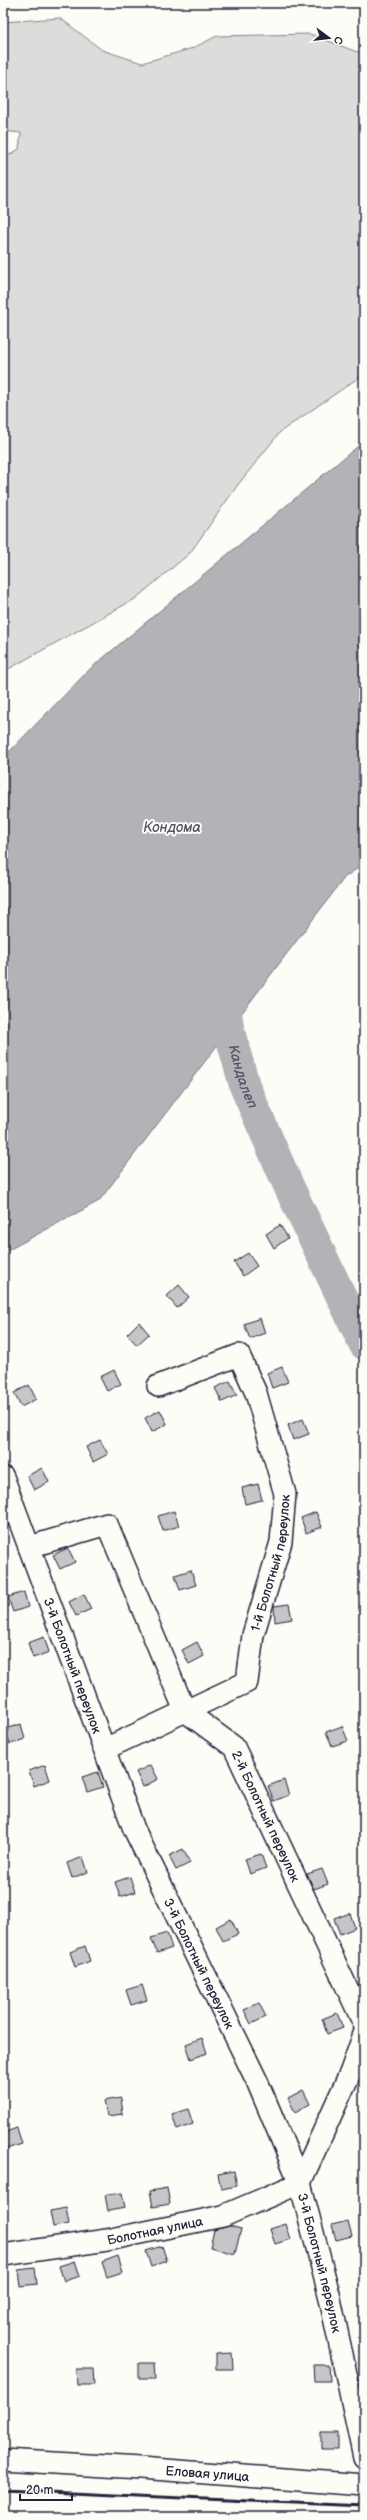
<svg xmlns="http://www.w3.org/2000/svg" width="367" height="2520" viewBox="0 0 367 2520" font-family="'Balsamiq Sans',sans-serif">
<style>
.green{fill:#dddcdb;stroke:#807f8b}
.water{fill:#b2b2b7;stroke:#787885}
.lines{fill:none;stroke-linecap:round;stroke-linejoin:round}
.river{stroke:#b2b2b7;stroke-width:31}
.building{fill:#c6c6c8;stroke:#22223b}
.minor-casing{stroke:#22223b;stroke-width:24}
.minor{stroke:#fdfcf7;stroke-width:21}
.rail{stroke:#22223b;stroke-width:3}
.labels{text-anchor:middle;stroke-width:4;stroke-linejoin:round;paint-order:stroke}
.street-label{font-size:13px;fill:#22223b;stroke:#fdfcf7}
.water-label{font-size:14px;font-style:italic;fill:#545466;stroke:#fdfcf7}
</style>
<rect width="100%" height="100%" fill="#fdfcf7"/>
<filter id="ink" filterUnits="userSpaceOnUse"><feTurbulence type="fractalNoise" baseFrequency=".025" numOctaves="2"/><feDisplacementMap in="SourceGraphic" scale="8" xChannelSelector="R" yChannelSelector="G"/><feConvolveMatrix kernelMatrix="1 2 1 2 8 2 1 2 1" color-interpolation-filters="sRGB"/></filter>
<g filter="url(#ink)">
<!-- green -->
<path class="green" d="M60 18 102 50 142 63 193 48 217 36 310 34 357 52 364 50V374L280 432 237 486 190 553 135 599 3 672V159L19 149 21 133 3 131V22Z"/>
<!-- water -->
<path class="water" d="M364 441V864L345 877 99 1201 3 1253V758L91 668Z"/>
<g class="lines">
<!-- river -->
<path class="river" id="s1" d="M223 989 229 1030 245 1087 290 1189 364 1344"/>
</g>
<!-- building -->
<path class="building" d="M280 1225 288 1238 274 1248 266 1234Z
M248 1253 257 1266 243 1276 234 1262Z
M179 1285 189 1297 177 1308 167 1296Z
M260 1318 265 1333 250 1339 244 1324Z
M139 1322 149 1334 137 1345 127 1334Z
M282 1367 288 1382 272 1388 267 1373Z
M114 1370 121 1384 107 1391 100 1377Z
M230 1381 237 1395 222 1402 215 1388Z
M29 1385 36 1399 21 1407 14 1393Z
M160 1410 167 1424 152 1432 145 1418Z
M303 1419 309 1434 293 1440 288 1425Z
M100 1440 108 1454 93 1462 86 1447Z
M42 1468 49 1482 34 1490 27 1476Z
M258 1484 262 1500 245 1504 242 1488Z
M174 1511 179 1526 163 1531 158 1516Z
M316 1512 322 1527 306 1533 301 1518Z
M68 1548 75 1562 60 1569 53 1555Z
M191 1570 196 1585 180 1590 175 1575Z
M24 1592 28 1607 13 1612 8 1597Z
M84 1594 91 1609 76 1616 69 1602Z
M289 1604 292 1619 275 1622 274 1606Z
M44 1637 49 1652 33 1658 28 1643Z
M197 1642 204 1656 189 1664 182 1650Z
M21 1724 25 1739 10 1744 5 1729Z
M342 1726 348 1741 332 1746 326 1732Z
M45 1765 50 1780 34 1786 29 1771Z
M151 1765 158 1779 143 1787 136 1772Z
M98 1772 103 1787 87 1792 82 1777Z
M284 1780 289 1795 274 1801 268 1786Z
M183 1849 190 1863 176 1870 169 1856Z
M261 1854 266 1868 250 1874 245 1859Z
M83 1857 88 1872 72 1878 67 1863Z
M322 1869 328 1884 314 1889 307 1874Z
M130 1877 135 1892 120 1897 115 1882Z
M350 1913 355 1928 340 1934 334 1919Z
M231 1919 238 1934 223 1941 216 1927Z
M167 1933 172 1948 157 1953 151 1938Z
M85 1946 90 1961 75 1967 70 1952Z
M142 1985 147 2000 131 2005 126 1990Z
M259 2003 266 2017 251 2024 244 2010Z
M337 2013 343 2028 327 2034 322 2019Z
M202 2038 207 2053 191 2059 186 2044Z
M303 2090 310 2104 295 2112 288 2098Z
M121 2098 123 2114 107 2116 104 2101Z
M188 2109 193 2124 177 2130 172 2114Z
M17 2128 22 2144 6 2149 3 2133Z
M234 2171 237 2186 221 2189 218 2174Z
M167 2188 170 2204 153 2207 150 2191Z
M122 2193 125 2208 108 2211 105 2195Z
M66 2208 69 2224 53 2227 50 2211Z
M348 2221 352 2236 336 2240 332 2225Z
M286 2224 291 2239 275 2244 270 2229Z
M230 2226 241 2229 235 2254 210 2247 214 2230Z
M162 2246 167 2261 151 2267 146 2251Z
M118 2256 123 2272 107 2277 102 2262Z
M75 2261 80 2276 64 2281 59 2266Z
M35 2268 37 2284 20 2286 18 2270Z
M232 2353 233 2369H216V2354Z
M139 2363H155L156 2379H139Z
M313 2365H329L330 2381H314Z
M76 2369H93L94 2385H77Z
M321 2433H338V2449H321Z"/>
<g class="lines">
<defs>
<g id="minor">
<path id="s2" d="M3 1477 134 1829 257 2081 300 2183 329 2294 364 2458"/>
<path id="s3" d="M29 1547 107 1524 185 1711 234 1747 364 2024"/>
<path id="s4" d="M105 1749 247 1682 253 1635 281 1542 285 1494 256 1393 239 1355 158 1386"/>
<path id="s5" d="M3 2255 107 2240 223 2216 300 2183 351 2071 364 2034"/>
<path id="s6" d="M3 2460 140 2468 364 2485"/>
</g>
</defs>
<!-- minor casing -->
<use href="#minor" class="minor-casing"/>
<!-- minor -->
<use href="#minor" class="minor"/>
<!-- rail -->
<path class="rail" d="M3 2490 364 2506"/>
</g>
</g>
<g class="labels">
<!-- street labels -->
<g class="street-label">
<text dy="5" stroke="none"><textPath href="#s4" startOffset="279">1-й Болотный переулок</textPath></text>
<text dy="5" stroke="none"><textPath href="#s2" startOffset="201">3-й Болотный переулок</textPath></text>
<text dy="5" stroke="none"><textPath href="#s3" startOffset="421">2-й Болотный переулок</textPath></text>
<text dy="5" stroke="none"><textPath href="#s2" startOffset="525">3-й Болотный переулок</textPath></text>
<text dy="5" stroke="none"><textPath href="#s5" startOffset="154">Болотная улица</textPath></text>
<text dy="5" stroke="none"><textPath href="#s2" startOffset="849">3-й Болотный переулок</textPath></text>
<text dy="5" stroke="none"><textPath href="#s6" startOffset="205">Еловая улица</textPath></text>
</g>
<!-- water labels -->
<g class="water-label">
<text x="172" y="832">Кондома</text>
<text dy="5" stroke="none"><textPath href="#s1" startOffset="90">Кандалеп</textPath></text>
</g>
</g>
<!-- margin -->
<rect width="367" height="2520" fill="none" stroke="#fdfcf7" stroke-width="16"/>
<rect x="8" y="8" width="351" height="2504" fill="none" stroke="#22223b" stroke-width="1.5" filter="url(#ink)"/>
<!-- north arrow -->
<g transform="translate(329 38) rotate(105)" stroke="#fdfcf7" stroke-width="3" paint-order="stroke">
<path d="M0-3L7 15L0 10L-7 15Z" fill="#22223b"/>
<text y="-6" font-size="11" font-weight="bold" text-anchor="middle" fill="#22223b">С</text>
</g>
<!-- scale -->
<path d="M20 2494v6h52v-6" fill="none" stroke="#22223b" stroke-width="2"/>
<text x="26" y="2494" font-size="12" fill="#22223b" stroke="#fdfcf7" stroke-width="3" paint-order="stroke">20 m</text>
</svg>
